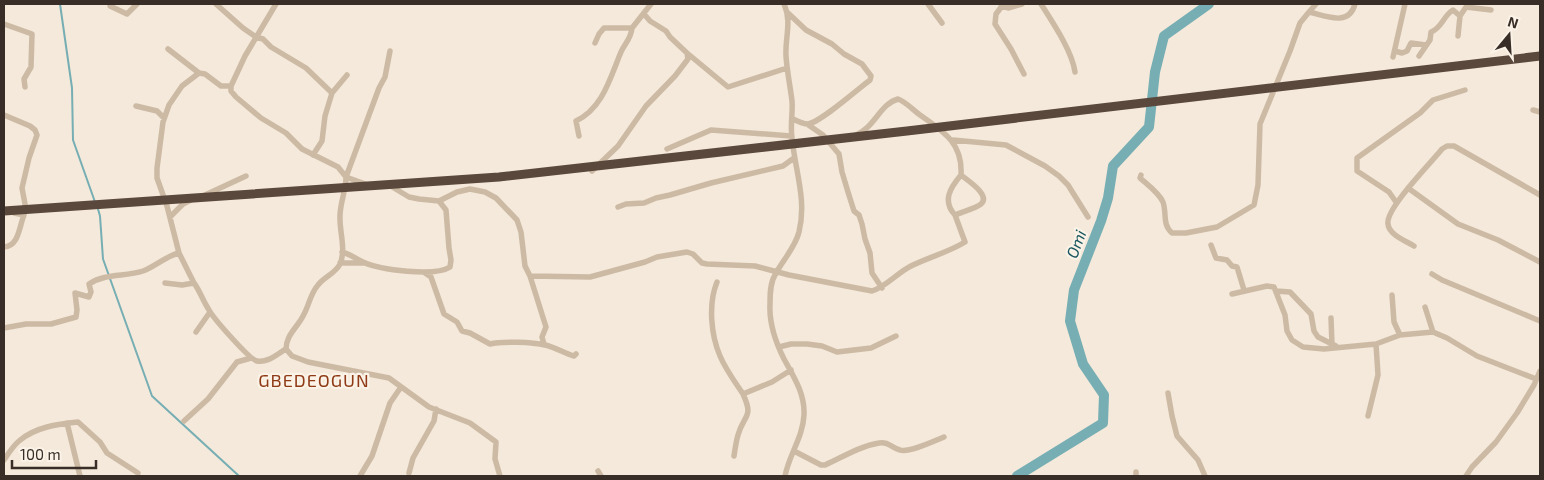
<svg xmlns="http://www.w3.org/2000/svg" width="1544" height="480" viewBox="0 0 1544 480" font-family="'Exo 2',sans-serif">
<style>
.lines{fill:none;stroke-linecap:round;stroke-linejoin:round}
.stream{stroke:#76aeb4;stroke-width:2}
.river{stroke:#76aeb4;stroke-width:10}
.minor{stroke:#cdbaa4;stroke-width:5.5}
.highway{stroke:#5a483d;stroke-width:9}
.labels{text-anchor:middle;stroke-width:4.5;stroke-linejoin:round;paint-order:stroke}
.water-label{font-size:16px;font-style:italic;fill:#18555e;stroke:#fbf3e7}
.quarter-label{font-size:18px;letter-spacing:1px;fill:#8f3b17;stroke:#fbf3e7}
</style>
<rect width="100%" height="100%" fill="#f4e9da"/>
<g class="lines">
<!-- stream -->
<path class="stream" d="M60 4 72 88 73 140 95 202
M98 209 100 216 103 259 152 396 239 476"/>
<!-- river -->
<path class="river" d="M1017 476 1103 423 1104 395 1083 364 1070 321 1074 290 1101 221 1108 198 1113 166 1149 127 1155 72 1164 36 1209 4"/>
<!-- minor -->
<path class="minor" d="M110 4V6L127 14 137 4
M216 4 243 28 256 37 263 39 271 47 306 68 332 93
M276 4 245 56 231 86V91L236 97 261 118 286 133 302 149 338 167 346 177 368 185
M784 4C792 22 785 37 786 56 787 71 790 85 792 101 793 113 790 126 792 138 795 170 807 200 799 232 795 248 782 261 775 275 770 283 770 295 770 304 769 322 776 343 784 359 794 377 805 394 804 415 803 437 789 455 785 476
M928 4 942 23
M1001 4 1002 6 996 14 995 24 1011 49 1024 74
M1041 4C1053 23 1072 51 1075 72
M1002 6 1008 8 1022 4
M1309 12 1316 4
M788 13 806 30 832 44 844 54 862 64 871 76 870 80C858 89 821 122 808 124 803 124 797 121 793 119
M4 24 32 34 31 67 24 79 25 87
M1458 36 1460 16 1466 7 1491 10
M595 43 599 34 604 28H632L651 4
M168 49 199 73 205 74 221 86H231
M390 51 385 77 379 88 346 177C346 191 339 206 340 219 340 234 346 250 340 264 336 273 324 277 318 285 310 294 309 306 303 316 297 328 286 335 286 349L292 356 308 362 389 378 429 407 470 423 496 442 495 459 500 476
M1395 51 1402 53 1407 51 1411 43 1426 45
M687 53 728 87 787 68
M1419 56 1430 40 1431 32C1442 28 1443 16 1453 10L1460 16
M1393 57 1405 4
M136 106 157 111 164 118
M1533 110 1540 112
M4 115 30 126 35 130 37 135 29 158 22 188 25 204 24 215 14 213
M807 124 823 135 839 154 842 172 848 192 854 211 859 215 862 224 865 239 870 253 872 273 882 288
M856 135C875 127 880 104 898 99 906 102 912 109 920 115 943 131 963 143 961 175 950 188 942 201 955 215
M579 136 576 121C603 108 610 78 621 52 625 43 631 39 632 28
M953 140 1006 145 1045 166 1059 176 1068 185 1088 217
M667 149 711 130 791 136
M313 155 322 141 325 116 332 93 347 75
M592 171 618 146 646 106 675 76 688 59 687 53 670 37 666 31 650 21 644 14
M1141 175 1140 178C1148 185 1159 193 1163 202 1167 214 1162 224 1172 233H1186L1217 227 1254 205 1258 185 1260 124 1290 51 1300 23 1309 12C1326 16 1349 27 1355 4
M389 185 409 197 419 199 439 201 457 192 470 189 485 192 496 198 517 220 521 232 525 266 530 276 546 327 542 337 544 344
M1408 188 1458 224 1498 240 1540 262
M205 195 246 176
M1396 202 1389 192 1357 171V158L1420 113 1433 100 1465 90
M618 207 626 204 644 203 656 198 670 195 711 183 783 166 794 158
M170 217 183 204 191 200
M1211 245 1216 258 1227 260 1232 266 1237 267 1244 290
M1414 246C1406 241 1389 235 1388 224 1385 209 1431 163 1442 149L1447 146H1454L1540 195
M4 247C19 246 19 227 24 215
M342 252C350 254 356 259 363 262 380 270 435 277 450 267L451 260 449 248 446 210 439 201
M179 253 167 206 157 178V168L163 122 169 105 182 86 199 73
M340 263H363
M425 273 431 277 444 314 457 322 462 331 470 333 490 344C501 341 533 342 545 345 555 347 564 353 574 356L576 354
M1432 274 1442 280 1540 321
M530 276 590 277 645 262 657 257 687 252 693 254 702 263 707 264 755 266 789 275 872 291C887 286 897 273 911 266 929 257 949 252 965 242L955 215C961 212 977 208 981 204 991 195 967 180 961 175
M717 282C708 304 711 335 720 356 726 370 735 382 743 394L772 382 791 370
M165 283 182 285 194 283C200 291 203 301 209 310 214 319 250 360 257 361 268 363 277 354 286 349
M1276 291 1290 292 1311 314 1314 331 1318 337 1336 346
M1232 294 1267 286 1274 287 1285 315 1287 331 1292 340 1303 347 1324 349 1376 344 1400 335 1433 332
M1392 295 1394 322 1400 335
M1425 307 1433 332 1447 338 1477 356 1536 379
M1331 318 1332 345
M4 328 26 324H51L76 317 77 310 75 293 89 297 91 292 89 284C105 273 125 277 143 271 156 266 166 256 179 253L194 283
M196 332 210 312
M779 347 791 344H807L822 346 837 352 871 348 896 336
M1168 393 1172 416 1177 436 1198 460 1205 476
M1368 416 1378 375 1376 344
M184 421 208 399 237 362 251 358
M67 423 80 476
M794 451 821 465H825C843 457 860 446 879 443 888 441 892 448 900 450 909 453 934 441 944 437
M734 456C735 449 736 442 738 435 744 414 754 418 743 394
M4 460C8 454 13 446 19 441 35 427 58 424 78 422L100 442 107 453 138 473 137 476
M598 471 601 476
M409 473 413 458 434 421 436 409
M360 476 372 456 390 403 401 387
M1136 476V472
M1466 476 1472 467 1496 442 1517 413 1534 385 1540 371"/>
<!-- highway -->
<path class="highway" d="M4 211 499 177 907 131 1540 56"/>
</g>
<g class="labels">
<!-- water labels -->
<g class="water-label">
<text transform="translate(1076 244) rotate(-69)" y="6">Omi</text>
</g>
<!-- quarter labels -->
<g class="quarter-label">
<text x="314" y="387">GBEDEOGUN</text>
</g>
</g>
<!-- border -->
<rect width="1544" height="480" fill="none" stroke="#382d27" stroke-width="10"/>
<!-- north arrow -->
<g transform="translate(1509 35) rotate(18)" stroke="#fbf3e7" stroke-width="4" paint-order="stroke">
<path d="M0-4L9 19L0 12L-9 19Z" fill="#382d27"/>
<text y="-8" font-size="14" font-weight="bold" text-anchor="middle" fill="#382d27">N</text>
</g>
<!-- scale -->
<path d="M12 460v8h84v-8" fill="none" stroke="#382d27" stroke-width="2.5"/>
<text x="20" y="460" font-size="15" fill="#382d27" stroke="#fbf3e7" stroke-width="4" paint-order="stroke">100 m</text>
</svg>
